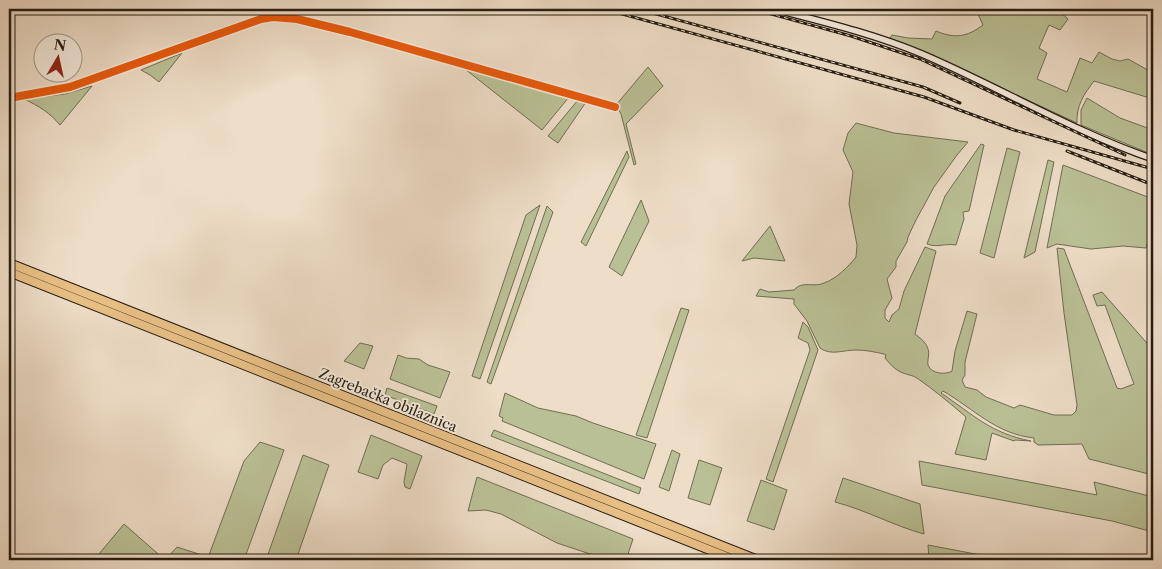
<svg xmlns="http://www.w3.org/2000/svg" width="1162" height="569" viewBox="0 0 1162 569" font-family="'Libre Caslon Text',serif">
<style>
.green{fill:#bac095;stroke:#706e54}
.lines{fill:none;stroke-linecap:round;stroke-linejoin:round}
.street-casing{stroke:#594d40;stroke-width:7}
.secondary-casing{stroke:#271d13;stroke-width:8}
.highway-casing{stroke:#271d13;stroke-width:10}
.street{stroke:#f4e9db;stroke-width:4.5}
.secondary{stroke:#f4e9db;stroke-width:5.5}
.highway{stroke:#e7be84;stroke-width:8}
.rail-casing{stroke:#271d13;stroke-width:3}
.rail{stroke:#f4e9db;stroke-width:1;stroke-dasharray:4;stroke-linecap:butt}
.cycleway-casing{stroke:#f4e9db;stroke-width:11}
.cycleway{stroke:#e8590c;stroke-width:8}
.labels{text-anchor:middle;stroke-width:4;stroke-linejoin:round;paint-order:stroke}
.street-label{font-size:14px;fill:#271d13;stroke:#f4e9db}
</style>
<rect width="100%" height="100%" fill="#eeddc7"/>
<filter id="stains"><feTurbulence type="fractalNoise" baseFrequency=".004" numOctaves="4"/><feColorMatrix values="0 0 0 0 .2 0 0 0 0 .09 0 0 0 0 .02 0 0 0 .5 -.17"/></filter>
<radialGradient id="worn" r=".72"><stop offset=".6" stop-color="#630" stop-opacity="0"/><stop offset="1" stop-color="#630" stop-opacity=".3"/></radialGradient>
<!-- green -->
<path class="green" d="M1035 9H1056L1068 19 1060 30 1049 25 1039 48 1047 53 1037 79 1067 92 1080 58 1092 63 1099 52 1112 59 1120 61 1128 59 1153 73V99L1094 81C1084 94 1076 106 1077 123L930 55 890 38 892 35 908 38 932 39 936 31C955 39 967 37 983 25L978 14V12L1016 11 1040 14Z
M182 53 159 82 150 75 141 70Z
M648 67 663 86 626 124 636 164 634 165 621 114 616 105Z
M465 69 569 97 542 130Z
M92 86 60 125C50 113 39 106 24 99L65 94Z
M1087 98 1120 118 1153 130V155L1081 125V110Z
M578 100 586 102 558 143 548 136Z
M856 123 894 133 968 142 957 155 934 187 916 220 908 237 907 242 896 261V267L887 279 892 298 885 310V318L889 322 892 315 899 309 904 291 925 247 936 251 915 334C920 338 926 342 928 349 930 354 927 360 928 365 931 374 946 375 952 371L955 351 967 311 977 314 965 362V375L962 380 965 387 977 390 986 397 1014 408 1020 405 1054 415H1072L1076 411 1077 405 1064 313 1057 248 1064 249 1117 388 1121 389 1134 384 1105 305 1097 306 1093 295 1102 292 1153 350V475L1089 459 1082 444 1038 445 1034 442V438C996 434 974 409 943 391L941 393C974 415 990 433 1031 441L1015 440 1014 441 992 433 986 460 955 454 966 417C950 403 934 390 917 378 912 375 908 375 903 373 895 370 890 364 885 358L886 355 884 354C875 352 866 350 856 350 843 350 831 356 820 348L807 321 794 304V299L756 296 760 289 769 292 794 290C802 280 814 288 824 283 836 279 848 267 856 257L857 245 849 204 853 172 843 150 848 133Z
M981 144 984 145 969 211 963 212 964 219 956 245C945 243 937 248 927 244L945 196Z
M1007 148 1020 152 994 258 980 253Z
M627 151 629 157 586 246 581 242Z
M1048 160 1054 162 1035 252 1024 258Z
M1063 165 1153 199V224L1146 248 1123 246 1091 249 1057 244 1047 248Z
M641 200 649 221 622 276 609 267Z
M540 205 480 379 472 376 526 215Z
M547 206 553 212 491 384 487 382Z
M770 226 785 261 754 258 742 261Z
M681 308 689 310 647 438 636 435Z
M803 322 808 327 818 350 773 482 766 479 810 350 808 343 798 338Z
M360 343 373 346 364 369 344 361Z
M398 355 406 358 419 359 428 365 450 372 440 398 390 379Z
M387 388 437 406 434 414 385 395Z
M505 393 538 408 576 416 593 423 656 444 644 479 502 421 503 418 499 416Z
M494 430 641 488 639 494 491 436Z
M371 435 422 456 410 489 405 487 404 482 407 464 392 458 383 465 378 479 358 472Z
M260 442 284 450 244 560H226L209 555 244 461Z
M672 450 680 454 669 491 659 487Z
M303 455 329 465 296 560H266Z
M699 460 722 468 710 505 688 498Z
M919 461 1097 495 1094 482 1153 497V532L1112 521 922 485Z
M477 477 633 539 626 560H608L557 543 501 514 486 510 468 511Z
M843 478 920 504 924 534C894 526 866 510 835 502Z
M761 480 787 490 774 530 747 521Z
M124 524 165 560 177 547 214 559V560H94Z
M928 545 1007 560H929Z"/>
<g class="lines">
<defs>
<path id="street" d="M9 98 70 87 261 19 273 17 297 19 350 32 615 107"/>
<path id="secondary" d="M774 9C824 22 874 34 922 54 999 87 1074 132 1153 159"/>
<path id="highway" d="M9 263 758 560
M9 272 735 560"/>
</defs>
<!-- street casing -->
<use href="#street" class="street-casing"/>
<!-- secondary casing -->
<use href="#secondary" class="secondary-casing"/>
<!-- highway casing -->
<use href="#highway" class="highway-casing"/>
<!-- street -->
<use href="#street" class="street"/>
<!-- secondary -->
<use href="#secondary" class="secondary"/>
<!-- highway -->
<use href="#highway" class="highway"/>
<defs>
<path id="rail" d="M604 9 924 97 1014 130 1153 169
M638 9 923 87 960 103
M753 9 851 36 920 59 1125 155
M1067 151 1153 185"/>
</defs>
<!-- rail casing -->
<use href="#rail" class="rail-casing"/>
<!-- rail -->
<use href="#rail" class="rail"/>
<defs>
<path id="cycleway" d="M9 98 70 87 261 19 273 17 297 19 350 32 615 107"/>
</defs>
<!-- cycleway casing -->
<use href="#cycleway" class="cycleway-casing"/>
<!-- cycleway -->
<use href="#cycleway" class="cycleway"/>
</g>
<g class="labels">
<!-- street labels -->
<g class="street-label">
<text transform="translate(388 400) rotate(22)" y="5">Zagrebačka obilaznica</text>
</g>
</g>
<!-- margin -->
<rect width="1162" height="569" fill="none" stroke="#eeddc7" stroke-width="30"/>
<rect x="10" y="10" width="1142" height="549" fill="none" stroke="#271d13" stroke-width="2.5"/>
<rect x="15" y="15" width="1132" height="539" fill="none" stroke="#271d13"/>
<!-- north arrow -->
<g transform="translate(58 58) rotate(9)"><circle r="24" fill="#f4e9db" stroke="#a2978b"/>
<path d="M0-4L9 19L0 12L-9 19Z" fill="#8f2418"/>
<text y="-8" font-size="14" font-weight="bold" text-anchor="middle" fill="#271d13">N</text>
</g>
<rect width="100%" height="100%" filter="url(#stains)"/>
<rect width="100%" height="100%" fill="url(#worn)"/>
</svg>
